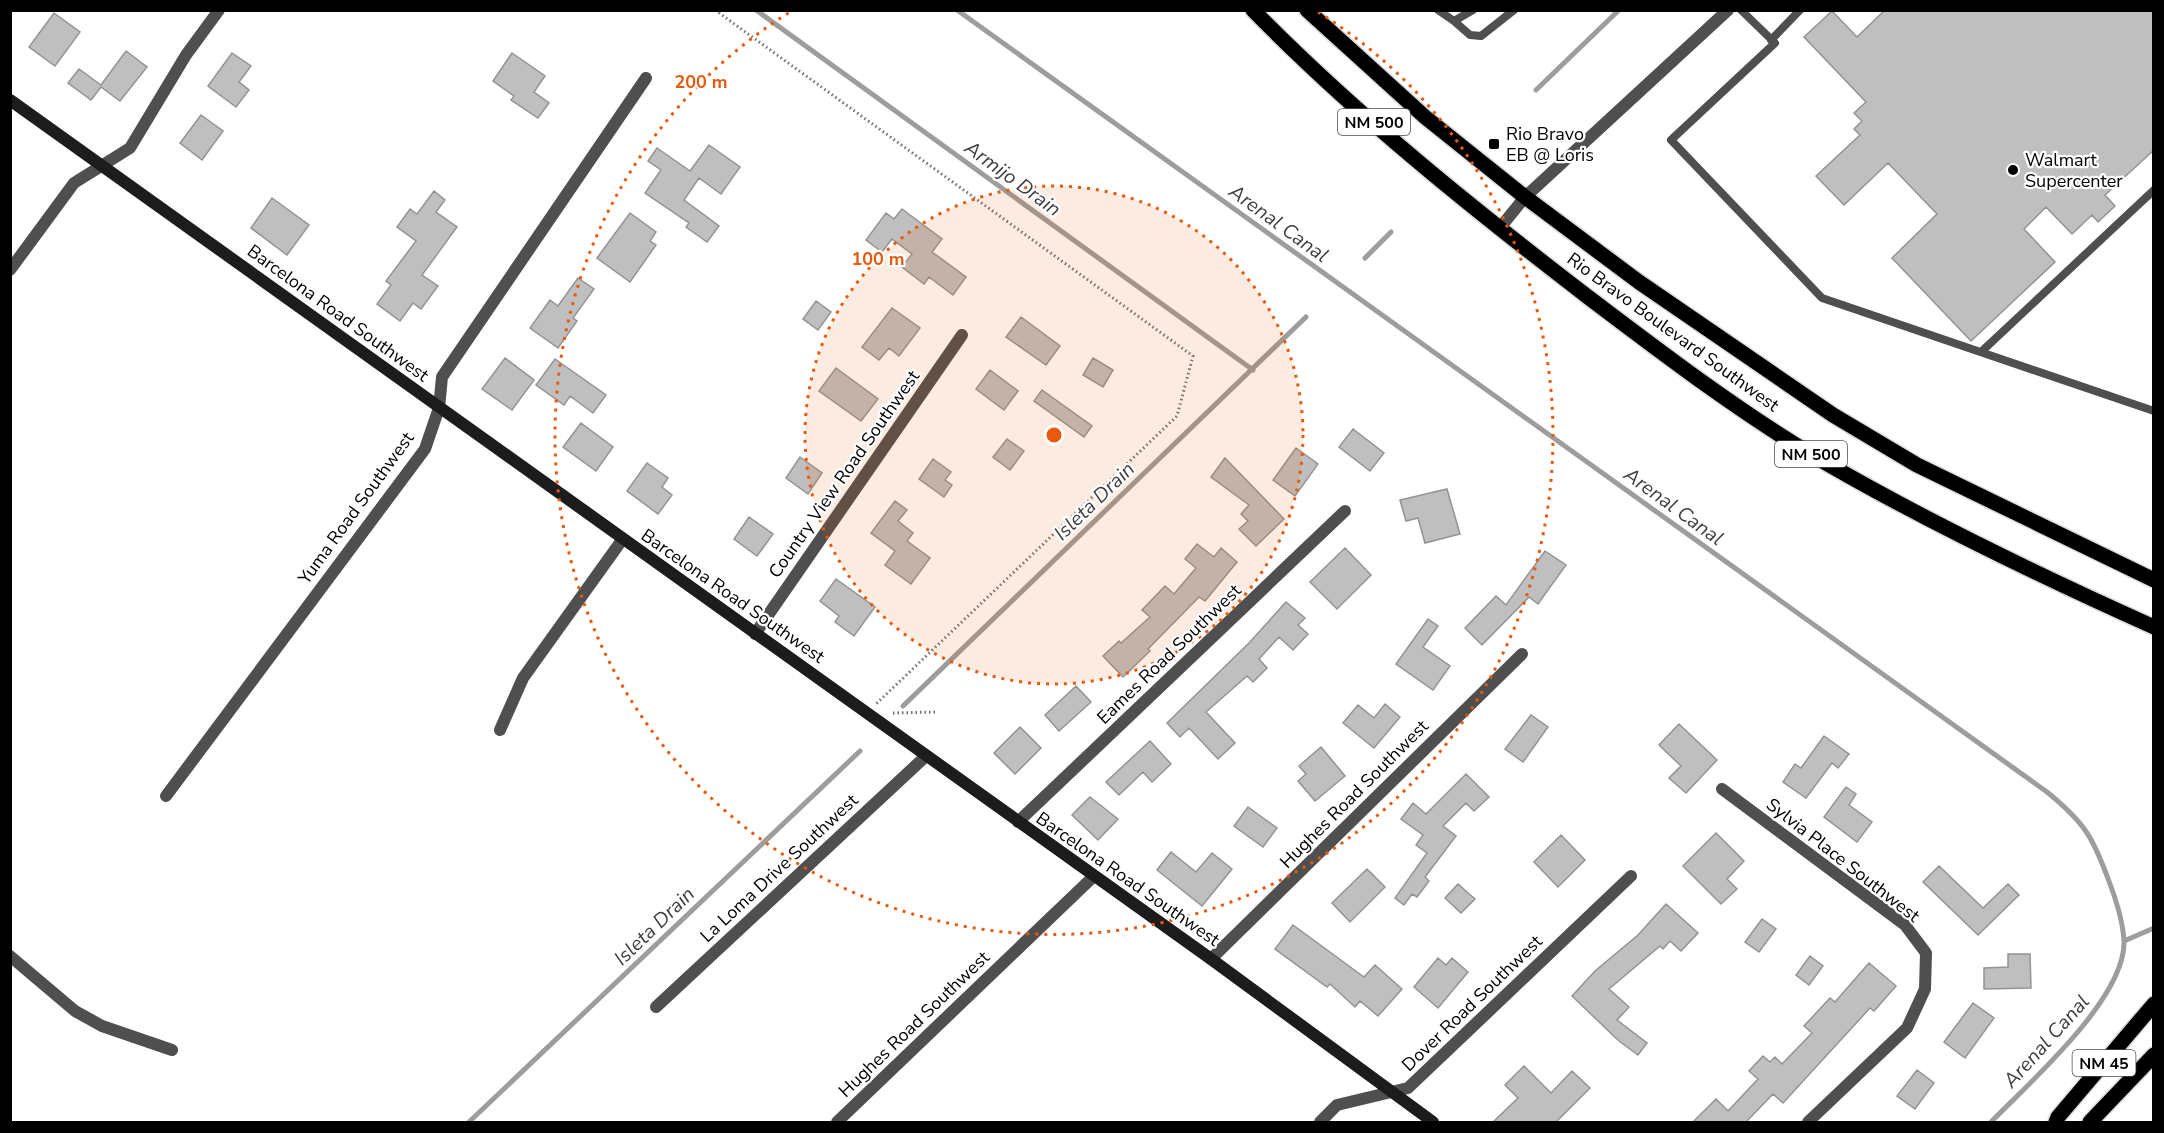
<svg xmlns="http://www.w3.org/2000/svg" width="2164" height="1133" viewBox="0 0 2164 1133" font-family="'Nunito Sans',sans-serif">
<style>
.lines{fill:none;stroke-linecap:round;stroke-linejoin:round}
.stream{stroke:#9d9d9d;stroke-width:5}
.building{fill:#bfbfbf;stroke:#939393;stroke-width:1.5}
.primary-casing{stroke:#dbdbdb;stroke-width:18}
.path{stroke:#717171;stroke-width:3;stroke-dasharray:1.5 3;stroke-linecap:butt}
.lane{stroke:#4f4f4f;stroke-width:8}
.street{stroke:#4f4f4f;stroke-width:12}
.secondary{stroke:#1c1c1c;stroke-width:12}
.primary{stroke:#000;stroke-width:15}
.ring{fill:none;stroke:#e8590c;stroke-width:3;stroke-dasharray:3 6}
.poi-dot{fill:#000;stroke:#fff;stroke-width:2}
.labels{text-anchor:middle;stroke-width:4.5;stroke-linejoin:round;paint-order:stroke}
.shield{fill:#fff;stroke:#4c4c4c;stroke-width:1.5}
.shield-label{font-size:16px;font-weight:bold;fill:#000}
.poi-label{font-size:18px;fill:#000;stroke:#fff;text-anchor:start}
.street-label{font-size:18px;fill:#000;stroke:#fff}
.water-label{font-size:20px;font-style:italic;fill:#3e3e3e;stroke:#fff}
.centre{fill:#e8590c;stroke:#fff;stroke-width:3}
.ring-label{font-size:18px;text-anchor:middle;font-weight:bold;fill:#e8590c;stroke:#fff;stroke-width:4.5;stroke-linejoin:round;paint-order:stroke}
</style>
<rect width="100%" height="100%" fill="#fff"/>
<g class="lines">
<!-- stream -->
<path class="stream" d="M756 10 1253 370
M957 10 2047 792C2085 823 2093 837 2110 884 2116 900 2123 923 2124 941 2126 998 2029 1083 1991 1122
M1536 90 1619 10
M1365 258 1391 232
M903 706 1306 317
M2124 941 2154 928
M469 1122 860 751"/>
</g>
<!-- building -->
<path class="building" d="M1885 10H2154V150L2105 195 2115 206 2098 222 2092 215 2072 234 2046 207 2024 229 2055 262 1971 341 1892 258 1937 214 1888 163 1844 205 1816 176 1860 135 1854 129 1862 121 1854 113 1866 102 1804 37 1832 11 1857 37Z
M54 13 80 32 55 66 29 47Z
M126 51 147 67 120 101 101 87 91 100 68 83 79 69 101 85Z
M232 53 251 66 239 82 249 90 236 107 208 86Z
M512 53 545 76 534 92 549 103 538 118 511 100 514 96 493 81Z
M201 115 223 131 202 160 180 143Z
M709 145 740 167 721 194 699 178 684 200 719 226 707 242 686 227 689 223 645 193 661 170 648 161 657 148 690 171Z
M434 191 445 200 436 212 457 227 422 275 438 286 421 309 413 303 400 321 377 304 391 285 386 281 416 241 397 227 410 209 417 214Z
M272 198 309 225 287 255 251 228Z
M902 209 942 239 932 252 966 277 953 295 929 277 924 284 902 267 912 254 892 239 882 252 866 240 886 213 894 219Z
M630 213 656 232 650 241 656 245 630 282 597 258Z
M578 278 594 289 573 318 577 321 558 348 530 328 550 300 558 306Z
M816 301 831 312 818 330 803 319Z
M892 308 920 328 899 356 889 348 879 360 862 347Z
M1021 317 1060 346 1046 365 1006 337Z
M505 358 534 380 512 410 482 389Z
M1093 358 1113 370 1103 387 1083 375Z
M555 359 606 395 593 413 570 396 564 405 536 385Z
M836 368 878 399 861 421 819 391Z
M990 370 1018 391 1004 410 976 389Z
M1042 390 1092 426 1084 437 1034 401Z
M581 423 613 447 596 471 563 447Z
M1353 429 1384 453 1370 471 1339 447Z
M1007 439 1024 451 1010 470 993 457Z
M1296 448 1318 464 1295 496 1273 480Z
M800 457 822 473 808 494 786 478Z
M1225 458 1284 519 1256 546 1239 529 1248 521 1241 514 1249 505 1211 477Z
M933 459 951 472 945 480 952 485 944 497 919 479Z
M647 463 668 478 662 487 672 495 658 514 627 491Z
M1447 489 1460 534 1425 543 1418 518 1406 521 1400 500Z
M895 501 907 510 898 521 913 533 907 541 930 558 911 584 885 565 895 551 871 533Z
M749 517 773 534 757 556 734 539Z
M1197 544 1214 557 1221 548 1237 562 1205 601 1199 597 1148 649 1150 651 1123 677 1103 656 1119 641 1121 643 1150 617 1142 610 1165 586 1174 594 1196 568 1185 559Z
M1345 548 1371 575 1337 609 1310 582Z
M1545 551 1566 565 1538 604 1529 597 1482 645 1465 628 1496 596 1506 605Z
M836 579 875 607 854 636 835 622 839 616 820 601Z
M1286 602 1305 618 1298 625 1308 634 1293 650 1279 637 1259 659 1267 668 1253 682 1247 676 1206 712 1235 743 1218 759 1189 728 1180 737 1167 723 1249 643Z
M1428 619 1438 626 1423 647 1450 666 1433 690 1396 664Z
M1076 686 1091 702 1059 731 1045 715Z
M1385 704 1400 717 1374 748 1343 723 1358 705 1374 718Z
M1531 715 1548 727 1523 762 1505 749Z
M1679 724 1717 760 1686 793 1669 778 1681 766 1659 745Z
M1020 727 1041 748 1015 774 994 753Z
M1824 736 1849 754 1838 768 1832 763 1806 798 1783 782 1795 764 1801 768Z
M1150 741 1171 764 1152 782 1143 772 1119 795 1106 782Z
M1321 747 1345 776 1315 801 1298 781 1306 774 1299 766Z
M1466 774 1489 797 1474 811 1466 803 1443 826 1456 836 1425 877 1429 881 1417 897 1412 894 1404 905 1395 898 1427 853 1416 845 1423 835 1401 819 1413 803 1426 814Z
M1846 787 1856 794 1849 805 1872 822 1857 842 1824 817Z
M1090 797 1118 819 1098 840 1072 815Z
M1248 807 1277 828 1263 847 1234 826Z
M1716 833 1744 861 1727 879 1737 889 1721 904 1683 866Z
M1561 835 1585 860 1558 887 1534 862Z
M1171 852 1196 872 1212 853 1232 869 1202 906 1157 870Z
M1939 866 1983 908 2008 884 2019 895 1978 935 1923 882Z
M1367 869 1385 887 1350 922 1332 903Z
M1458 884 1475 899 1461 913 1445 898Z
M1666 904 1698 933 1681 951 1670 941 1663 949 1660 946 1609 989 1629 1007 1617 1020 1647 1043 1638 1055 1619 1041 1572 996 1595 971 1638 935Z
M1762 919 1776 929 1759 952 1745 942Z
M1293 925 1364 977 1375 965 1402 989 1378 1016 1360 1001 1355 1007 1330 984 1327 987 1275 949Z
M2008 954H2030L2031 988 1984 989V968L2008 967Z
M1810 956 1823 966 1809 985 1796 975Z
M1438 958 1446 965 1452 958 1468 972 1438 1008 1414 987Z
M1869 963 1896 986 1874 1011 1870 1008 1783 1103 1773 1094 1746 1122H1693L1716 1099 1728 1111 1758 1079 1749 1071 1763 1056 1770 1062 1775 1057 1782 1064 1812 1033 1804 1026 1830 998 1835 1002Z
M1973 1003 1994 1018 1965 1058 1944 1042Z
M1524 1066 1551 1093 1572 1071 1590 1088 1556 1122H1493L1518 1098 1505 1085Z
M1917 1070 1934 1083 1915 1109 1897 1096Z"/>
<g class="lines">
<defs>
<path id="primary" d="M1253 10C1356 115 1472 208 1588 297 1661 352 1735 409 1814 456 1923 520 2038 575 2154 627
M1307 10 1425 117 1525 197 1639 282 1833 415 1917 465 2154 580
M2056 1122 2058 1117 2154 1004
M2090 1122 2154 1055"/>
</defs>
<!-- primary casing -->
<use href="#primary" class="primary-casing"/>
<!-- path -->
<path class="path" d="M715 10 1193 356 1177 416 876 704
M893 713 936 712"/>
<!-- lane -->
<path class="lane" d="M1438 10 1454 21 1473 10
M1741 10 1775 43 1671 140 1822 298 2154 411
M1454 21 1470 35 1481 36 1514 10
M1771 40 1800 10
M1981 352 2154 190"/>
<!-- street -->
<path class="street" d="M1499 229 1525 197 1728 10
M10 270 74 183 130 148 186 55 219 10
M755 634 962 335
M500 730 523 678 622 540
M1722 789 1905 925 1926 953 1925 989 1907 1028 1808 1122
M166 796 425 449 439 408 442 377 646 78
M1018 822 1345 511
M10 956 75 1011 102 1026 172 1050
M1211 959 1522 654
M656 1007 926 756
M837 1122 1094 876
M1320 1122 1337 1105 1408 1088 1631 876"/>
<!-- secondary -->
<path class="secondary" d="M10 100 1211 959 1433 1122"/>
<!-- primary -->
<use href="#primary" class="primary"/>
</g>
<!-- distance rings -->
<circle cx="1054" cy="435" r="249" fill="#e8590c" fill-opacity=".12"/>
<g class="ring">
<circle cx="1054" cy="435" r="249"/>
<path d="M1318 12A499 499 0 1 1 790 12"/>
</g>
<!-- markers -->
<g class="poi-dot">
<rect x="1488" y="138" width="12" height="12" rx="3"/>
<circle cx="2013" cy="170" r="6"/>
</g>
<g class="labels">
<!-- shield labels -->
<g class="shield">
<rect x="1338" y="109" width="72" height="26" rx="4.5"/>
<rect x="1775" y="441" width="72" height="26" rx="4.5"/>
<rect x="2072.5" y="1050" width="63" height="26" rx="4.5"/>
</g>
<g class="shield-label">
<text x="1374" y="128">NM 500</text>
<text x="1811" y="460">NM 500</text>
<text x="2104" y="1069">NM 45</text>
</g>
<!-- poi labels -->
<g class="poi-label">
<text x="1506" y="140">Rio Bravo<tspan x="1506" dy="21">EB @ Loris</tspan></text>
<text x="2025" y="166">Walmart<tspan x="2025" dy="21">Supercenter</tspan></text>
</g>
<!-- street labels -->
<g class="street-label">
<text transform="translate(338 313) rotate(36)" y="6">Barcelona Road Southwest</text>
<text transform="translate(1673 332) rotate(36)" y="6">Rio Bravo Boulevard Southwest</text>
<text transform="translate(844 474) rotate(-55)" y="6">Country View Road Southwest</text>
<text transform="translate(356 508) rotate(-54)" y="6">Yuma Road Southwest</text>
<text transform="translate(733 596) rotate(35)" y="6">Barcelona Road Southwest</text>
<text transform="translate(1169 654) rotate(-44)" y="6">Eames Road Southwest</text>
<text transform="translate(1354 794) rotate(-45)" y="6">Hughes Road Southwest</text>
<text transform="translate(1843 860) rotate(38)" y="6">Sylvia Place Southwest</text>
<text transform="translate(779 868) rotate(-43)" y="6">La Loma Drive Southwest</text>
<text transform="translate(1128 879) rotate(35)" y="6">Barcelona Road Southwest</text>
<text transform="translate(1472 1003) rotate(-44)" y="6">Dover Road Southwest</text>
<text transform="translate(914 1024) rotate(-44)" y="6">Hughes Road Southwest</text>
</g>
<!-- water labels -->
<g class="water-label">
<text transform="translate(1013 178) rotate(36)" y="7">Armijo Drain</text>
<text transform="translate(1279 223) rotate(36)" y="7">Arenal Canal</text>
<text transform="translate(1094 501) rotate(-44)" y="7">Isleta Drain</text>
<text transform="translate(1674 506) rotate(36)" y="7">Arenal Canal</text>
<text transform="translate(654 926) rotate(-44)" y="7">Isleta Drain</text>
<text transform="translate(2046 1041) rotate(-48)" y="7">Arenal Canal</text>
</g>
</g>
<circle cx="1054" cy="435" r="9" class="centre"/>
<g class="ring-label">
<text x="701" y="88">200 m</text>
<text x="878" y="265">100 m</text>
</g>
<!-- border -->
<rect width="2164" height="1133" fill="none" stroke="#000000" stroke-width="24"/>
</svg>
